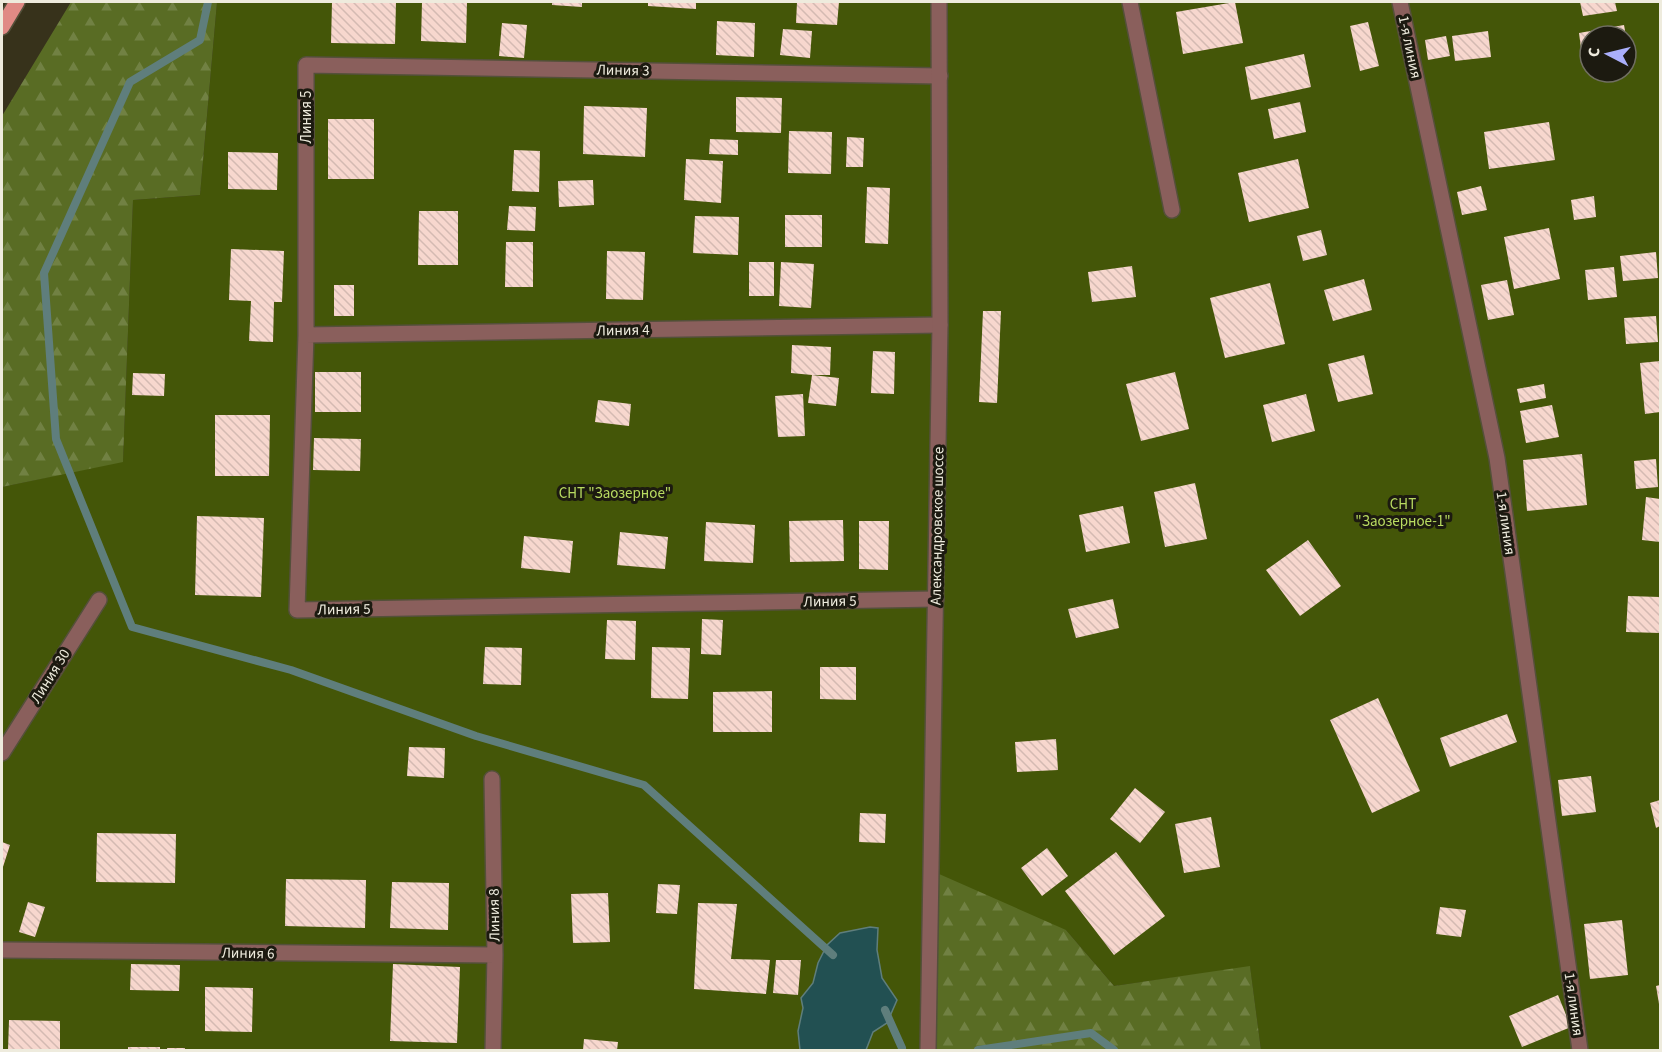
<svg xmlns="http://www.w3.org/2000/svg" width="1662" height="1052" viewBox="0 0 1662 1052" font-family="'Source Sans 3',sans-serif">
<style>
.green{fill:#445608;fill-rule:evenodd}
.forest{fill:url(#forest-firs)}
.water{fill:#225052;stroke:#5f7e7c;stroke-width:1.5}
.lines{fill:none;stroke-linecap:round;stroke-linejoin:round}
.stream{stroke:#5f7e7c;stroke-width:8}
.building{fill:url(#building-back-hatch)}
.minor-casing{stroke:#54503a;stroke-width:18}
.tertiary-casing{stroke:#54503a;stroke-width:18}
.primary-casing{stroke:#54503a;stroke-width:18}
.minor{stroke:#8a5f5c;stroke-width:15}
.tertiary{stroke:#8a5f5c;stroke-width:15}
.primary{stroke:#e08a85;stroke-width:15}
.labels{text-anchor:middle;stroke-width:6;stroke-linejoin:round;paint-order:stroke}
.street-label{font-size:15px;fill:#eeebdd;stroke:#1c1a10}
.park-label{font-size:15px;fill:#b9db61;stroke:#1c1a10}
</style>
<defs>
<pattern id="forest-firs" width="22" height="20" patternUnits="userSpaceOnUse" patternTransform="scale(1.5)"><rect width="22" height="20" fill="#596c24"/><path d="M5 1l3.5 6h-7zM16 11l3.5 6h-7z" fill="#718143"/></pattern>
<pattern id="building-back-hatch" width="6" height="6" patternUnits="userSpaceOnUse" patternTransform="scale(1.5)"><rect width="6" height="6" fill="#f7d7ce"/><path d="M-1 5l2 2M0 0l6 6M5-1l2 2" fill="none" stroke="#d4bab2"/></pattern>
</defs>
<rect width="100%" height="100%" fill="#37321b"/>
<!-- green -->
<path class="green" d="M217 2H1660V1050H1261L1250 967 1114 986 1066 930 928 1050H2V487L123 461 133 200 200 195ZM1590 36H1626V72H1590Z"/>
<!-- forest -->
<path class="forest" d="M71 2H217L200 195 133 200 123 462 2 487V116Z
M930 870 1066 930 1114 986 1250 966 1261 1050H928Z"/>
<!-- water -->
<path class="water" d="M870 927 878 928 877 950 882 978 897 1000 887 1023 873 1032 866 1050H800L798 1031 803 1008 801 998 813 983 818 963 827 945 840 933Z"/>
<g class="lines">
<!-- stream -->
<path class="stream" d="M208 2 200 40 130 82 44 273 56 439 132 627 291 670 476 736 644 785 833 955
M885 1010 902 1048
M978 1050 1091 1033 1114 1050"/>
</g>
<!-- building -->
<path class="building" d="M332 2H396L395 44 331 43Z
M422 2H467L466 43 421 41Z
M552 2H582V7L552 5Z
M648 2H696V9L648 6Z
M797 2H839L837 25 796 23Z
M1235 2 1243 43 1183 54 1176 12Z
M1580 2H1615L1617 11 1583 16Z
M717 21 755 23 754 57 716 55Z
M1368 22 1379 66 1360 71 1350 26Z
M502 23 527 25 524 58 499 56Z
M1624 25 1626 36H1590V54L1582 56 1579 33Z
M783 29 812 31 810 58 780 55Z
M1488 31 1491 57 1455 61 1452 36Z
M1446 36 1450 56 1428 60 1425 40Z
M1304 54 1311 87 1251 100 1245 67Z
M736 97 782 98 781 133 736 132Z
M1300 102 1306 132 1274 139 1268 109Z
M584 106 647 108 645 157 583 154Z
M328 119H374V179H328Z
M1549 122 1555 160 1489 169 1484 132Z
M789 131 832 132 831 174 788 173Z
M847 137 864 138 863 167H846Z
M710 139 738 140V155L709 154Z
M514 150 540 151 539 192 512 191Z
M228 152 278 153 277 190 228 189Z
M686 159 723 161 721 203 684 200Z
M1298 159 1309 208 1249 222 1238 173Z
M593 180 594 205 559 207 558 181Z
M1481 186 1487 210 1462 215 1457 192Z
M867 187 890 188 888 244 865 243Z
M1594 196 1596 217 1574 220 1571 200Z
M509 206 536 207 535 231 507 230Z
M419 211H458V265H418Z
M785 215H822V247H785Z
M695 216 739 217 738 255 693 253Z
M1549 228 1560 279 1514 289 1504 237Z
M1321 230 1327 255 1303 261 1297 236Z
M506 242H533V287H505Z
M231 249 284 251 282 302H274L273 342 249 341 251 301 229 300Z
M607 251 645 252 643 300 606 299Z
M1656 252 1658 278 1623 281 1620 256Z
M749 262H774V296H749Z
M781 262 814 264 811 308 779 306Z
M1132 266 1136 297 1092 302 1088 272Z
M1614 267 1617 297 1588 300 1585 270Z
M1364 279 1372 310 1333 321 1324 290Z
M1507 280 1514 315 1488 320 1481 285Z
M1270 283 1285 344 1225 358 1210 298Z
M334 285H354V316H334Z
M983 311H1001L997 403 979 402Z
M1656 316 1658 342 1626 344 1624 318Z
M792 345 831 347 830 375H812L839 378 836 406 808 403 812 375 791 373Z
M873 351 895 352 894 394 871 393Z
M1364 355 1373 394 1338 402 1328 364Z
M1660 361V412L1645 414 1640 363Z
M315 372H361V412H315Z
M1175 372 1189 429 1141 441 1126 384Z
M133 373 165 374 164 396 132 395Z
M1544 384 1546 398 1520 403 1517 389Z
M803 394 805 436 778 437 775 396Z
M1306 394 1315 431 1272 442 1263 405Z
M598 400 631 404 629 426 595 422Z
M1552 405 1559 437 1526 443 1520 411Z
M215 415H270L269 476H215Z
M314 438 361 439 360 471 313 470Z
M1582 454 1587 505 1527 511 1523 460Z
M1656 459 1658 487 1636 489 1634 461Z
M1195 483 1207 539 1165 547 1154 492Z
M1646 497 1660 499V542L1642 540Z
M1123 506 1130 543 1086 552 1079 515Z
M197 516 264 518 261 597 195 595Z
M843 520 844 561 790 562 789 521Z
M859 521H889L888 570 859 569Z
M706 522 755 525 753 563 704 561Z
M620 532 668 537 665 569 617 565Z
M524 536 573 541 570 573 521 568Z
M1308 540 1341 586 1300 616 1266 570Z
M1628 596 1660 597V633L1626 632Z
M1113 599 1119 628 1076 638 1068 609Z
M702 619 723 620 721 655 701 654Z
M607 620 636 621 635 660 605 659Z
M485 647 522 648 521 685 483 684Z
M652 647 690 648 688 699 651 698Z
M820 667H856V700L820 699Z
M772 691V732H713V692Z
M1378 698 1420 791 1372 813 1330 720Z
M1507 714 1517 742 1450 767 1440 738Z
M1056 739 1058 770 1017 772 1015 742Z
M409 747 445 748 444 778 407 776Z
M1591 776 1596 812 1562 816 1558 780Z
M1135 788 1165 812 1140 843 1110 819Z
M1660 800V826L1656 828 1650 803Z
M860 813 886 814 885 843 859 842Z
M1211 817 1220 867 1184 873 1175 824Z
M97 833 176 834 175 883 96 882Z
M2 842 10 845 2 870Z
M1047 848 1068 876 1042 896 1021 868Z
M1116 852 1165 916 1114 955 1065 891Z
M286 879 366 880 365 928 285 926Z
M392 882 449 883 448 930 390 928Z
M658 884 680 885 677 914 656 913Z
M608 893 610 942 573 943 571 894Z
M28 902 45 907 35 937 19 932Z
M698 903 737 904 731 959 770 960 766 994 694 989Z
M1440 907 1466 910 1461 937 1436 934Z
M1622 920 1628 975 1590 979 1584 924Z
M776 960H801L798 995 773 993Z
M131 964 180 965 179 991 130 990Z
M393 964 460 967 457 1043 390 1041Z
M1660 985V1004H1659L1656 986Z
M205 987 253 988 252 1032 205 1031Z
M1558 995 1571 1027 1522 1047 1509 1016Z
M9 1020 60 1021V1050H8Z
M584 1039 618 1042 617 1050H583Z
M128 1047H160V1050H128Z
M167 1048H185V1050H167Z"/>
<g class="lines">
<defs>
<path id="minor" d="M1130 2 1172 210
M1400 2 1497 458 1580 1050
M306 335 940 325
M936 599 297 610 306 335V65L940 76
M2 753 99 600
M492 779 495 955 493 1050
M2 950 495 955"/>
<path id="tertiary" d="M928 1050 940 325 939 2"/>
<path id="primary" d="M2 27 17 2"/>
</defs>
<!-- minor casing -->
<use href="#minor" class="minor-casing"/>
<!-- tertiary casing -->
<use href="#tertiary" class="tertiary-casing"/>
<!-- primary casing -->
<use href="#primary" class="primary-casing"/>
<!-- minor -->
<use href="#minor" class="minor"/>
<!-- tertiary -->
<use href="#tertiary" class="tertiary"/>
<!-- primary -->
<use href="#primary" class="primary"/>
</g>
<g class="labels">
<!-- street labels -->
<g class="street-label">
<text transform="translate(1410 47) rotate(78)" y="5">1-я линия</text>
<text transform="translate(623 70) rotate(1)" y="5">Линия 3</text>
<text transform="translate(306 117) rotate(-90)" y="5">Линия 5</text>
<text transform="translate(623 330) rotate(-1)" y="5">Линия 4</text>
<text transform="translate(1506 523) rotate(82)" y="5">1-я линия</text>
<text transform="translate(937 526) rotate(-89)" y="5">Александровское шоссе</text>
<text transform="translate(830 601) rotate(-1)" y="5">Линия 5</text>
<text transform="translate(344 609) rotate(-1)" y="5">Линия 5</text>
<text transform="translate(50 676) rotate(-58)" y="5">Линия 30</text>
<text transform="translate(494 915) rotate(-91)" y="5">Линия 8</text>
<text transform="translate(248 953) rotate(1)" y="5">Линия 6</text>
<text transform="translate(1574 1004) rotate(82)" y="5">1-я линия</text>
</g>
<!-- park labels -->
<g class="park-label">
<text x="615" y="498">СНТ "Заозерное"</text>
<text x="1403" y="509">СНТ<tspan x="1403" dy="17">"Заозерное-1"</tspan></text>
</g>
</g>
<!-- border -->
<rect width="1662" height="1052" fill="none" stroke="#eeebdd" stroke-width="6"/>
<!-- north arrow -->
<g transform="translate(1608 54) rotate(277)"><circle r="28" fill="#1c1a10" stroke="#706e62" stroke-width="1.5"/>
<path d="M0-4.5L10 22L0 15L-10 22Z" fill="#aaaffb"/>
<text y="-9" font-size="16" font-weight="bold" text-anchor="middle" fill="#eeebdd">С</text>
</g>
</svg>
